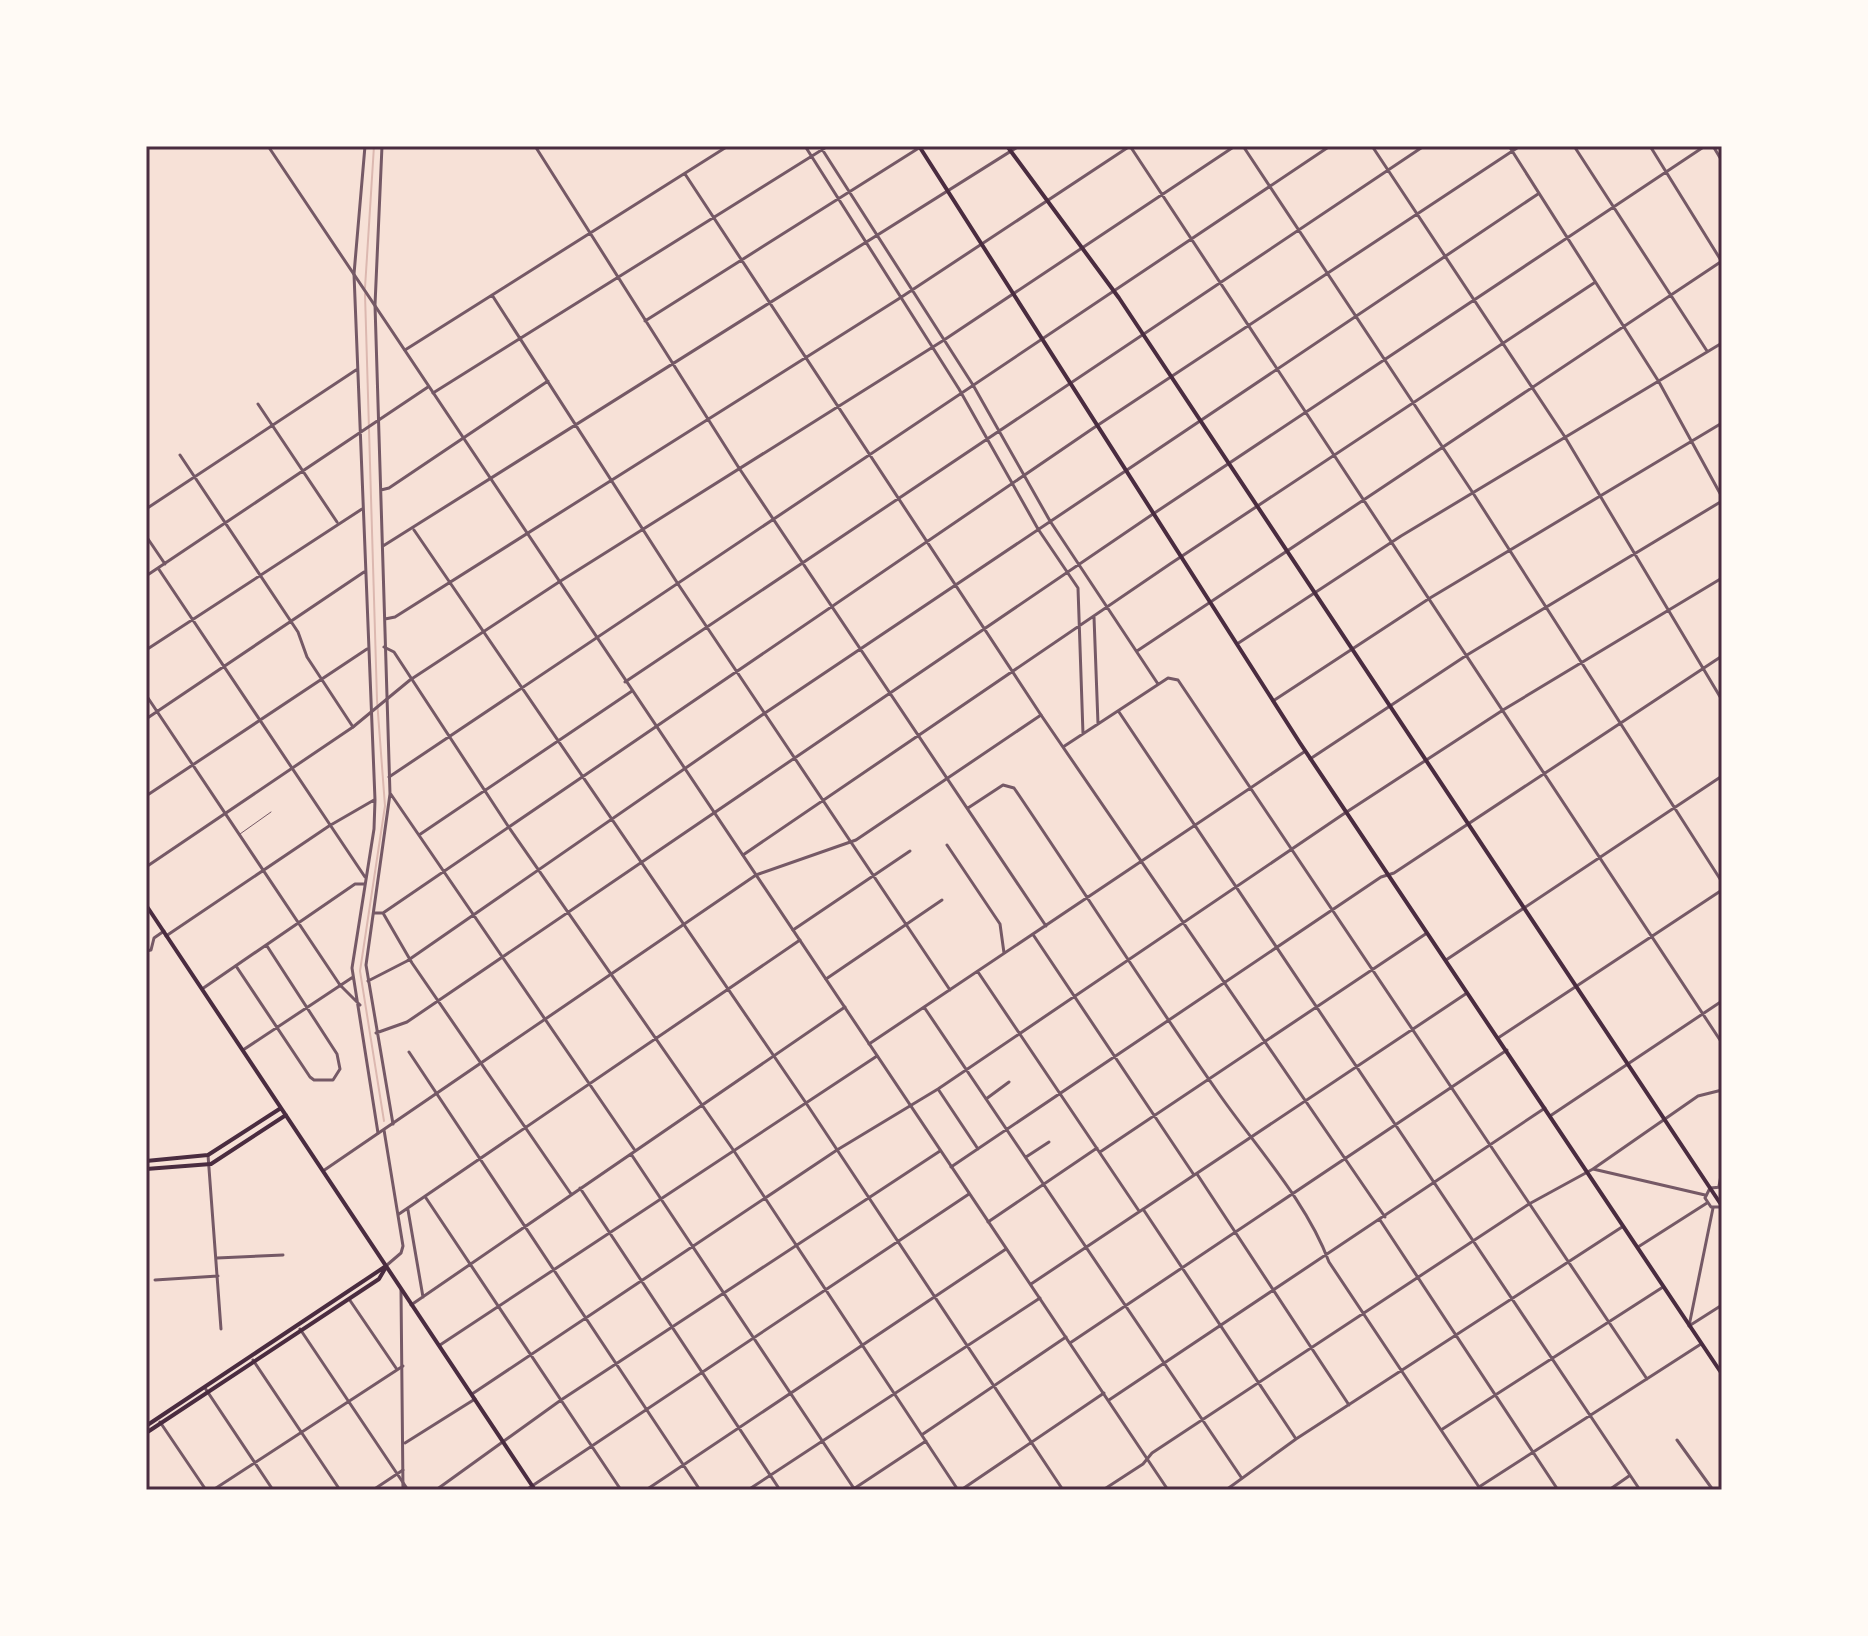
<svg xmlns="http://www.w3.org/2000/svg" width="1868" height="1636" viewBox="0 0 1868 1636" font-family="'IBM Plex Sans',sans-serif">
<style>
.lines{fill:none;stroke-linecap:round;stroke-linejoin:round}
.stream{stroke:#dcb8b0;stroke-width:2}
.service{stroke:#755966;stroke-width:1}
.minor{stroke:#755966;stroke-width:3}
.tertiary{stroke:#755966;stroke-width:3}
.secondary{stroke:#4a2c40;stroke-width:4}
.primary{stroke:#4a2c40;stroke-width:4}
.neatline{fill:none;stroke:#4a2c40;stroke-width:3}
</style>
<rect width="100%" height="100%" fill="#f7e1d7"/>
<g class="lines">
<!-- stream -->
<path class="stream" d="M365 288 374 146
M365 294 377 700 385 806 360 971 384 1121"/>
<!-- service -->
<path class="service" d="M240 834 271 812"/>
<!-- minor -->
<path class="minor" d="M365 146 354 274 375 800 374 829 352 968 378 1133
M382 146 375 305 390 794 366 965 393 1124
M535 146 739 468 1046 926
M805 146 959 389 1038 529 1078 588 1083 734
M820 146 973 385 1050 521 1158 684
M1130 146 1722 1043
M1243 146 1473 493 1722 882
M1372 146 1565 437 1722 700
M1509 146 1659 382 1722 497
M1574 146 1707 351
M1650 146 1722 262
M1713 146 1722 161
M685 174 1041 715 1385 1217
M492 295 678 584 950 990
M645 321 922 146
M405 350 728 146
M433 393 828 146
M258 404 337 522
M180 455 298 632 307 657 353 727
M381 490 389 488 548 381
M146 509 356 370
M414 530 806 1103 1063 1490
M146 536 165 564
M383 546 1019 146
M158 568 365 877
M146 576 428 387
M559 582 944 340 1235 146
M1094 617 1098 724
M385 619 395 617 900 298 1130 146
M1237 644 1401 536 1722 343
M384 647 394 652 508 826 734 1151 958 1490
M146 650 362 509
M1137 651 1722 261
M625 682 1424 146
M146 695 340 985 360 1005
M1273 701 1430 598 1722 423
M1119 712 1640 1490
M146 719 364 572
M1063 747 1168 678 1178 680 1647 1379
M1310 759 1467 655 1722 501
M389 777 1330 146
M390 793 634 1149
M146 796 367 649
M968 808 1003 785 1014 788C1082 888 1147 991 1217 1091 1255 1146 1306 1200 1329 1262L1481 1490
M419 835 632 691
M947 845 1000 924 1004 953
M743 855 1170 564 1594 283
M374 913H383L1092 429 1520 146
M383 913 412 963 571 1194
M793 930 910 851
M166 936 329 826 374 800
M1034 936 1194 1175
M146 951 151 950 154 938 164 931
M1446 960 1722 776
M236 966 310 1077 314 1080H333L340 1069 337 1054 267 946
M978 972 1139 1211
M826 979 942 900
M368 981 407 961 765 713 1538 194
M202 989 355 884H364
M924 1007 1241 1477
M376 1033 407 1022 1153 514 1705 146
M1498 1038 1722 890
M869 1044 1304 752
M243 1050 353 977
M409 1052 700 1490
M938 1089 978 1149
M986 1099 1009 1082
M1550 1116 1722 1001
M1100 1152 1427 933
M631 1154 855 1490
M208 1155 221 1329
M1026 1157 1049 1142
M951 1167 1381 877 1394 873 1722 656
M1593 1169 1705 1195
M1197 1174 1349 1405
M1719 1186 1722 1170
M1722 1187 1710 1188 1705 1198 1711 1207H1722
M580 1188 780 1490
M426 1198 621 1490
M1143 1209 1296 1439
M408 1210 423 1297
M399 1214 800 940
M1380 1220 1558 1490
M988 1222 1097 1148
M1638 1247 1707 1203
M217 1258 283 1255
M155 1280 218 1276
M1031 1284 1467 993
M349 1299 396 1368
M411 1305 845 1007
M1689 1326 1713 1208
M1689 1326 1722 1305
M300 1329 408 1490
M1070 1343 1507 1050
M440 1345 877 1056
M253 1360 340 1490
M205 1388 273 1490
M472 1394 837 1150 938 1089 1342 815 1503 710 1722 578
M1109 1400 1545 1108
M160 1422 206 1490
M1441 1430 1663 1287
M923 1434 1066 1337
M1677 1440 1713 1490
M405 1443 475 1399
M1479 1487 1701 1344
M213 1490 403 1366
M373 1490 403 1470
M436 1490 561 1400 940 1151
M526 1490 969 1194
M646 1490 1006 1249
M748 1490 1040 1298
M852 1490 926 1441
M961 1490 1104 1393
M1103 1490 1143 1464 1152 1453 1529 1204 1593 1169 1698 1096 1722 1090
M1226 1490 1296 1439 1622 1227
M1609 1490 1629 1476"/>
<!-- tertiary -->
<path class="tertiary" d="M268 146 1168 1490
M146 867 353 727 410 680 559 582
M384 1130 403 1246 401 1253 387 1265
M323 1171 756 875 856 840 1041 715
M401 1290 403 1490"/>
<!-- secondary -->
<path class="secondary" d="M146 905 535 1490
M146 1161 208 1155 281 1108
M146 1169 211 1164 286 1115
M146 1426 386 1266
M146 1433 379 1279 386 1267"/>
<!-- primary -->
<path class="primary" d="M919 146 1300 743 1722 1374
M1007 146 1119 298 1722 1206"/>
</g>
<!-- border -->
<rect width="1868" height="1636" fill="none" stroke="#fffaf5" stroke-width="296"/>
<rect x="148" y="148" width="1572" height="1340" class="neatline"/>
</svg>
